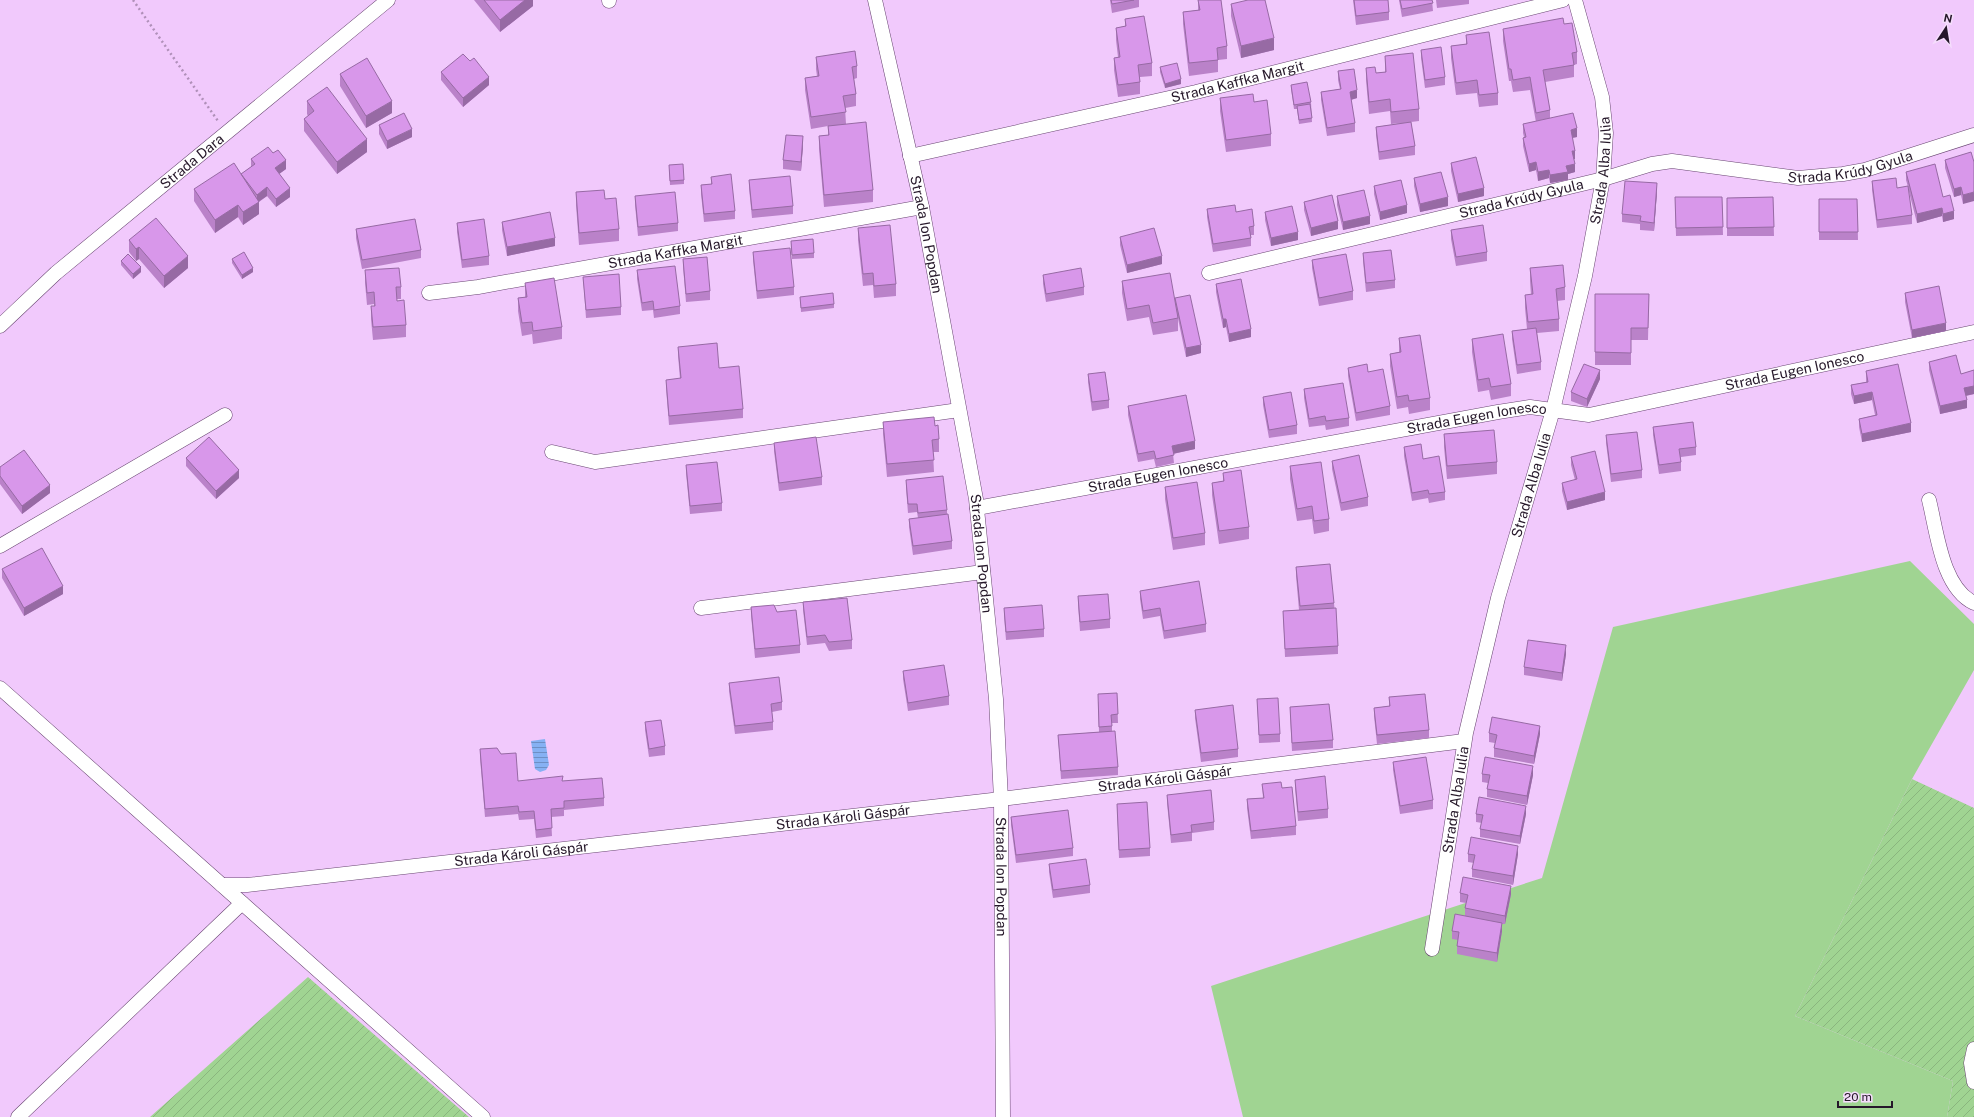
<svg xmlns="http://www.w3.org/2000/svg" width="1974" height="1117" viewBox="0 0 1974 1117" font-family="'Public Sans',sans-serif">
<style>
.grass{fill:#a0d492}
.garden{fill:url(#garden-furrows)}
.water{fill:url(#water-rules)}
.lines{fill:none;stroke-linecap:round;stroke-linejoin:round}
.minor-casing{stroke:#684671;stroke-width:15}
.path{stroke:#b090b9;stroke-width:2.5;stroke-dasharray:2 3;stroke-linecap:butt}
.minor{stroke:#fff;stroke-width:14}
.wall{fill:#ba82c9}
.shaded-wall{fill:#976aa4}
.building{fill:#d897ea;stroke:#976aa4}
.labels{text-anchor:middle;stroke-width:3.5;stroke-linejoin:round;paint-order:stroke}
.street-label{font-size:14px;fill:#26182a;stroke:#f5ddfc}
</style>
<defs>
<pattern id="garden-furrows" width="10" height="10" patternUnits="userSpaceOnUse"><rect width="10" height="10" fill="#a0d492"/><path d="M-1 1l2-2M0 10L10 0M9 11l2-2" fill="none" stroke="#8ab57e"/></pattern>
<pattern id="water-rules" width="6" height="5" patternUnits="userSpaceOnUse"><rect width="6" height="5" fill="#86b1f3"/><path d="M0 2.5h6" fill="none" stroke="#6d8fc5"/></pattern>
</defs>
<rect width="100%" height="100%" fill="#f1c9fc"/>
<!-- grass -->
<path class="grass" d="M1910 561 1974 624V670L1912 779 1795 1016 1953 1081 1947 1117H1243L1211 986 1542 878 1613 627Z"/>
<!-- garden -->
<path class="garden" d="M1912 779 1974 808V1117H1947L1953 1081 1795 1016Z
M308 977 469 1117H150Z"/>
<!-- water -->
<path class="water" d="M545 739 549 765 546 770 540 772 535 769 531 741Z"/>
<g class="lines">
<defs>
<g id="minor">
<path d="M609 0V1"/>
<path id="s1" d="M875 0 922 207 976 499 996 699 1001 799 1003 1117"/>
<path id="s2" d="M910 156 1196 92 1563 0"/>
<path id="s3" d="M1209 273 1603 179 1652 164 1672 161 1798 178 1843 174 1865 170 1974 135"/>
<path id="s4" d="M429 293 478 287 922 207"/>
<path id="s5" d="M0 326 56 273 388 0"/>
<path d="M552 452 595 462 959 410"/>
<path d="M1929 500C1937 532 1942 588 1974 603"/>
<path id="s6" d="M977 508 1498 412 1530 407 1589 415 1974 332"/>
<path d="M0 546 225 415"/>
<path d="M701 608 983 572"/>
<path d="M0 688 483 1117"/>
<path id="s7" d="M222 885H247L1001 799 1464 741"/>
<path id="s8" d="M1432 949 1466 733 1498 598 1553 410 1585 276 1603 179 1606 133 1602 97 1575 0"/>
<path d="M1974 1049 1971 1063 1974 1082"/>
<path d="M18 1117 242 903"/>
</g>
</defs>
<!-- minor casing -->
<use href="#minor" class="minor-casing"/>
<!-- path -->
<path class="path" d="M133 0 218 121"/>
<!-- minor -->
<use href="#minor" class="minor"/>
</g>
<!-- wall -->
<path class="wall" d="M474 0H533V6L500 32Z
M1110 0H1139V7L1112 13Z
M1198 0H1221L1227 46V59L1218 60V72L1189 76 1183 24V12L1198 10Z
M1353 0H1388L1389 12V20L1356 25Z
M1399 0H1432L1433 11 1402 17Z
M1436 0H1469V4L1437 8Z
M1231 4 1274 50 1241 58 1231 16Z
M1125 19 1152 63V76L1140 77V94L1118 97 1114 70V58L1118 57 1116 40V28L1125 26Z
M1564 24 1577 52V64L1574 65V77L1545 82 1550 110V118L1577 137 1572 138 1575 159H1573L1575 172 1568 174V180L1550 183 1549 178 1538 181 1536 170 1529 172 1523 146V138L1524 137 1523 133V124L1536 122 1530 90 1513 92 1511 81H1509L1503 41V29Z
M1466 35 1498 93V105L1479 107 1477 93 1456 95 1451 58V46L1466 44Z
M1421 50 1445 77V85L1425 88 1421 58Z
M1385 56 1419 109V121L1411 122 1415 146V155L1379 160 1376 135V127L1402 123 1391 124 1390 111 1369 114 1366 80V68L1376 73 1385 72Z
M816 57 857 66V78L854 79 856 94V106L845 108 846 124 873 190V202L824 207 819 149V136L828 135V126L811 129 805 90V78L817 76 816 69Z
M1160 67 1181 84 1165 88 1160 72Z
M1338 71 1357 98 1351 100 1355 123V132L1327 136 1321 100V92L1340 89 1338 80Z
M441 72 489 85 463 107 441 80Z
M340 74 392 113 366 128 340 86Z
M1291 85 1311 102 1312 122 1299 124 1297 109H1294L1291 89Z
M1220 98 1254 102 1271 134V146L1226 152 1220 111Z
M307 101 367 152 337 174 304 131V119L308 116 307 114Z
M379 125 412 137 387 149 379 134Z
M803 145 801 171 783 169V160Z
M273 153 286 169 279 174 290 197 276 207 267 196 259 202V214L243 225 238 217 215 233 194 201V189L241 174 251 167V159Z
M1945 160 1974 162 1963 204 1961 195 1954 197 1945 168Z
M1451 163 1484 196 1458 202 1451 171Z
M669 169 684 180V184L670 185Z
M1906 172 1943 197 1954 219 1943 222 1942 216 1917 223 1908 188 1912 215V224L1877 228 1872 190V181L1897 188 1908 187 1906 180Z
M711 177 735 211V219L704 222 701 194V185L711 184Z
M1414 178 1448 206 1420 212 1414 186Z
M749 180 793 206V214L752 218 749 188Z
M1374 186 1407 213 1380 220 1374 194Z
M576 192 605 199 619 229V241L579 245 576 205Z
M1657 192 1654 231 1640 230V224L1622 222V214Z
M635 196 678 223V231L638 236 635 205Z
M1337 196 1370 224 1343 230 1337 205Z
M1675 197H1722L1723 235 1676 236Z
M1773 197 1774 236H1727V198Z
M1819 199H1857L1858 240H1819Z
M1304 202 1338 229 1311 236 1304 210Z
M1207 209 1236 212 1254 226V235H1251V246L1213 252 1207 217Z
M1265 212 1298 240 1271 246 1265 220Z
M502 222 555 246 507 256 502 230Z
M457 223 489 256V265L462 268 457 232Z
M858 228 896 284V296L874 298 873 285 863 286 858 240Z
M356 229 421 250V258L362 269 356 238Z
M1451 230 1487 252V261L1456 266 1451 239Z
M1120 237 1162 264 1127 273 1120 245Z
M129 240 188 268 164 288 139 259 136 261 129 252Z
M791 241 814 253V258L792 259Z
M753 252 794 287V295L757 299 753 260Z
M1363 253 1395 280V288L1366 292 1363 261Z
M232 259 253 272 242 279 232 263Z
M683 259 710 291V300L686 302 683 267Z
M1312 260 1353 291V300L1319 306 1312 268Z
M121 261 141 272 133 279 121 265Z
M1530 268 1565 287V300L1557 301 1559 319V331L1537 333 1541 362V370L1517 374 1512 339V331L1527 329 1525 308V295H1531L1530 281Z
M365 270 401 287V299H397V301L406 325V337L373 340 371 319V306H374V304L367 305 365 283Z
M637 270 680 306V314L654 318 653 310 642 311 637 279Z
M1043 275 1084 287V295L1046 302 1043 284Z
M583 277 621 307V315L586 318Z
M1122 281 1175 306V298L1201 353 1186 357 1176 309 1178 318V331L1153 335 1149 317 1127 321 1122 293Z
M525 283 562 327V339L533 344 532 334 522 336 518 311V298L525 297Z
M1216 284 1251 337 1229 342 1226 327 1223 328 1216 292Z
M1905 293 1946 331 1912 338 1905 302Z
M1595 294H1649L1648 340H1631V365H1595Z
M800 297 834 304V308L801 312Z
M1399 338 1430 398V410L1409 414 1408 407 1397 409 1390 366V354L1399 352Z
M1472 339 1511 384V396L1491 400 1489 390 1478 392 1472 352Z
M678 347 743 409V418L669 425 666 388V380L680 379 678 355Z
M1929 362 1961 374 1974 370V394L1966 396 1967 408 1940 414 1929 370Z
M1348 368 1368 372 1390 406V415L1356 421 1348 376Z
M1866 371 1911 432 1862 442 1859 427V419L1875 415 1872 400 1854 404 1851 394V385L1866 382Z
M1088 374 1109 400V408L1092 411 1088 382Z
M1600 379 1587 407 1571 401V392Z
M1304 389 1349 418V426L1326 430 1325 425 1309 427 1304 398Z
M1263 397 1297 425V434L1269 438 1263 405Z
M1128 406 1195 449 1173 454 1174 463 1156 467 1154 459 1138 462 1128 415Z
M883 422 935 426 939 439V452H933L934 472 887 477 883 434Z
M1653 427 1696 447V455L1681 457V471L1659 474 1653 435Z
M1444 434 1497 462V474L1447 479 1444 447Z
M1606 435 1642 470V478L1611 482 1606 443Z
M774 443 822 477V485L779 491 774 451Z
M1404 447 1445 492V500L1429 503 1428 498 1412 501 1404 456Z
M1571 457 1605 500 1567 510 1562 491V483L1575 480 1571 465Z
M186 458 239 478 216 499 186 466Z
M1332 461 1368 497V506L1341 511 1332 469Z
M686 465 722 503V511L690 514 686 473Z
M1290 466 1329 519V531L1314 534 1312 519 1297 521 1290 479Z
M0 467 50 493 22 514 0 484Z
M1223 473 1249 527V539L1219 544 1212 495V483L1223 481Z
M906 480 947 510V514L952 541V549L913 555 909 527V519L918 518 917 512 908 513 906 488Z
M1165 487 1205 533V545L1173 550 1165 499Z
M1296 567 1334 603 1338 646V654L1285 657 1283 611 1299 610 1296 576Z
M2 569 63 594 24 616 2 578Z
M1140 591 1206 624V632L1164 639 1160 616 1143 619 1140 599Z
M1078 596 1110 619V628L1080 631 1078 605Z
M803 602 852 640V649L829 651 825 643 807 645 803 610Z
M751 607 777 612 800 645V653L755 658 751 615Z
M1004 608 1044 629V637L1006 640 1004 616Z
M1566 654 1562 681 1524 675V667Z
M903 671 949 696V705L908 711 903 679Z
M729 683 782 702V710L772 712 773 722V730L735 734 729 691Z
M1117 693 1118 723H1112V731L1118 767V775L1061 779 1058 735 1099 732 1098 702Z
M1389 697 1429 730V738L1377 744 1374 716V708L1389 706Z
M1257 699 1280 734V742L1259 743Z
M1290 707 1333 740V748L1292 751 1290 715Z
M1195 710 1238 749V757L1201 762 1195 718Z
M645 722 665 746V755L649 757 645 730Z
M1489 733 1540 734 1534 764 1494 757V748L1495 743 1489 742Z
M480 749 518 781H563L604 798V806L564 810V816L551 817 552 836 536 838 534 819 519 820 518 814 485 817 480 758Z
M1393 762 1433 800V809L1400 814 1393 770Z
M1482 774 1533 775 1527 805 1487 797V789L1488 783 1482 782Z
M1295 780 1328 809V818L1298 821 1295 788Z
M1262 784 1282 788 1296 826V835L1251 839 1247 808V799L1263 798Z
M1167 795 1214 822V830L1192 833V841L1171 843 1167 803Z
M1117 804 1150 848V856L1119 858Z
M1476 814H1526L1520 844 1480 837V829L1482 823 1476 822Z
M1011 817 1073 848V856L1016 863 1011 825Z
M1468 854H1518L1513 885 1472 877V869L1474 863 1468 862Z
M1049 864 1090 885V893L1053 898 1049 872Z
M1460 893 1511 894 1505 924H1502V931L1497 962 1457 954V946L1458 940 1452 939V931L1465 916V908L1466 903 1460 902Z"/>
<!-- shaded-wall -->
<path class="shaded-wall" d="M525 0H533V6L500 32V20Z
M1274 38V50L1241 58V46Z
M489 77V85L463 107V98Z
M1181 79V84L1165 88V84Z
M1357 90V98L1350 100V92Z
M392 101V113L366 128V116Z
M1577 128V137L1571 138V130Z
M412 129V137L387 149V141Z
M803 136V145L801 171V162Z
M367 139V152L337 174V162Z
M1572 151H1575V159L1572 160Z
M286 160V169L275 177V168Z
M1536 162V170L1529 172V164Z
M1575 164V172L1568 174V180L1550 183V175L1566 166Z
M1549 170V178L1538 181V172Z
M1657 183V192L1654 231V223Z
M267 187V196L258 202H259V214L243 225V212L257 203V195Z
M1961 187V195L1954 197V189Z
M290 188V197L276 207V199Z
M1484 188V196L1458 202V194Z
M1974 192V201L1963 204V195Z
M1448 197V206L1420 212V204Z
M238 205V217L215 233V220Z
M1407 205V213L1380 220V212Z
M1942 208V216L1917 223V214Z
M1954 211V219L1943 222V214Z
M1370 216V224L1343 230V222Z
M1338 221V229L1311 236V228Z
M1298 232V240L1271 246V238Z
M555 238V246L507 256V247Z
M139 247V259L136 261V249Z
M188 256V268L164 288V276Z
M1162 256V264L1127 273V265Z
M141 267V272L133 279V274Z
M253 268V272L242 279V275Z
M1223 319H1226V327L1223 328Z
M1946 323V331L1912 338V330Z
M1251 329V337L1229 342V334Z
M1201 345V353L1186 357V348Z
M1600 370V379L1587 407V399Z
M1974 386V394L1964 396V388Z
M1872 392V400L1854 404V396Z
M1967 400V408L1940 414V406Z
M1911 423V432L1862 442V434Z
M1195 441V449L1172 454V446Z
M239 470V478L216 499V491Z
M50 485V493L22 514V506Z
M1605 492V500L1567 510V502Z
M63 586V594L24 616V608Z
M1566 645V654L1562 681V673Z
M1540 726V734L1534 764V756Z
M1533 766V775L1527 805V796Z
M1526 806V814L1520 844V836Z
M1518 846V854L1513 885V876Z
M1511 886V894L1505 924V916Z
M1502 923V931L1497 962V953Z"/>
<!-- building -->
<path class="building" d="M484 0H525L500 20Z
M1111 0H1134L1112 4Z
M1198 0H1221L1227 46 1217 48 1218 60 1189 63 1183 12 1200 10Z
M1248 0H1265L1274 38 1241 46 1231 4Z
M1354 0H1388L1389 12 1356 16Z
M1400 0H1432L1433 3 1402 9Z
M1144 16 1152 63 1138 65 1140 82 1118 85 1114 58 1120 57 1116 28 1126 26 1125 19Z
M1563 18 1564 24 1572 23 1577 52 1572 53 1574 65 1543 70 1550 110 1536 113 1530 77 1513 80 1511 69H1509L1503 29Z
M1489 32 1498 93 1479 95 1477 80 1456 83 1451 46 1467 44 1466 35Z
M1441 47 1445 77 1425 80 1421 50Z
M855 51 857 66 852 67 856 94 843 96 846 112 811 117 805 78 819 76 816 57Z
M1413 53 1419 109 1391 112 1390 99 1369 102 1366 68 1375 67 1376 73 1386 72 1385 56Z
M463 54 470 61 474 58 489 77 463 98 441 72Z
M367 58 392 101 366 116 340 74Z
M1177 63 1181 79 1165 84 1160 67Z
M1354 69 1357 90 1350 92 1355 123 1327 128 1321 92 1341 89 1338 71Z
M1307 82 1311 102 1294 105 1291 85Z
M327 87 367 139 337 162 304 119 314 111 307 101Z
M1253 94 1254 102 1267 100 1271 134 1226 140 1220 98Z
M1310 104 1312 118 1299 120 1297 106Z
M404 113 412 129 387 141 379 125Z
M1573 113 1577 128 1571 130 1575 151H1572L1575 164 1566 166 1568 172 1550 175 1549 170 1538 172 1536 162 1529 164 1523 138 1526 137 1523 124Z
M866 122 873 190 824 195 819 136 829 135 828 126Z
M1411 122 1415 146 1379 152 1376 127Z
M786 135 803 136 801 162 783 160Z
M268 147 273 153 278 150 286 160 275 168 290 188 276 199 267 187 257 195 241 174 255 164 251 159Z
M1971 152 1974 162V192L1963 195 1961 187 1954 189 1945 160Z
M1476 157 1484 188 1458 194 1451 163Z
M234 163 259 202 243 212 238 205 215 220 194 189Z
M683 164 684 180 670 181 669 165Z
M1935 164 1943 197 1950 195 1954 211 1943 214 1942 208 1917 214 1906 172Z
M1441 172 1448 197 1420 204 1414 178Z
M731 174 735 211 704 214 701 185 712 184 711 177Z
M790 176 793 206 752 210 749 180Z
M1896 178 1897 188 1908 186 1912 215 1877 220 1872 181Z
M1401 180 1407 205 1380 212 1374 186Z
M1625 181 1657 183 1654 223 1640 221 1641 216 1622 214Z
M604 190 605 199 616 198 619 229 579 233 576 192Z
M1364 190 1370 216 1343 222 1337 196Z
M675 192 678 223 638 227 635 196Z
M1332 195 1338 221 1311 228 1304 202Z
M1675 197H1722L1723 227 1676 228Z
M1773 197 1774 227 1727 228V198Z
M1819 199H1857L1858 232H1819Z
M1235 205 1236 212 1252 209 1254 226 1249 227 1251 238 1213 244 1207 209Z
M1292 206 1298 232 1271 238 1265 212Z
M550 212 555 238 507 247 502 222Z
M156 218 188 256 164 276 139 247 136 249 129 240Z
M415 219 421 250 362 260 356 229Z
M484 219 489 256 462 260 457 223Z
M890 225 896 284 874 286 873 273 863 274 858 228Z
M1483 225 1487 252 1456 257 1451 230Z
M1154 228 1162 256 1127 265 1120 237Z
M813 239 814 253 792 255 791 241Z
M790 248 794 287 757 291 753 252Z
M1391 250 1395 280 1366 283 1363 253Z
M244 252 253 268 242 275 232 259Z
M128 254 141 267 133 274 121 261Z
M1346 254 1353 291 1319 298 1312 260Z
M707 257 710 291 686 294 683 259Z
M1563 265 1565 287 1556 289 1559 319 1528 322 1525 295 1533 294 1530 268Z
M675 266 680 306 654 310 653 301 642 303 637 270Z
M399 268 401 287H396L397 301 404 300 406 325 373 327 371 306H375L374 292 367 293 365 270Z
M1081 268 1084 287 1046 294 1043 275Z
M1170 273 1178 318 1153 323 1149 305 1127 309 1122 281Z
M619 274 621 307 586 310 583 277Z
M554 278 562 327 533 331 532 322 522 323 518 298 527 297 525 283Z
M1241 279 1251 329 1229 334 1226 319H1223L1216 284Z
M1939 286 1946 323 1912 330 1905 293Z
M833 293 834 304 801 308 800 297Z
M1595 294H1649L1648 328H1631V353L1595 352Z
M1190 295 1201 345 1186 348 1175 298Z
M1536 328 1541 362 1517 365 1512 331Z
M1503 334 1511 384 1491 387 1489 378 1478 380 1472 339Z
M1420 335 1430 398 1409 401 1408 395 1397 397 1390 354 1401 352 1399 338Z
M717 343 719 368 739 366 743 409 669 416 666 380 681 378 678 347Z
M1956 355 1961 374 1974 370V386L1964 388 1967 400 1940 406 1929 362Z
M1367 364 1368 372 1383 369 1390 406 1356 413 1348 368Z
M1584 364 1600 370 1587 399 1571 392Z
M1898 364 1911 423 1862 434 1859 419 1877 415 1872 392 1854 396 1851 385 1868 382 1866 371Z
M1105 372 1109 400 1092 402 1088 374Z
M1343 383 1349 418 1326 421 1325 416 1309 419 1304 389Z
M1291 392 1297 425 1269 430 1263 397Z
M1186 395 1195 441 1172 446 1174 455 1156 459 1154 451 1138 454 1128 406Z
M934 417 935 426 938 425 939 439 932 440 934 460 887 464 883 422Z
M1693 422 1696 447 1679 449 1681 462 1659 465 1653 427Z
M1494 430 1497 462 1447 466 1444 434Z
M1637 432 1642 470 1611 474 1606 435Z
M209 437 239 470 216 491 186 458Z
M816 437 822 477 779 483 774 443Z
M1421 444 1423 459 1439 456 1445 492 1429 494 1428 490 1412 493 1404 447Z
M24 450 50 485 22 506 0 476V467Z
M1595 451 1605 492 1567 502 1562 483 1577 479 1571 457Z
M1359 455 1368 497 1341 503 1332 461Z
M717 462 722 503 690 506 686 465Z
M1321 462 1329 519 1314 521 1312 506 1297 509 1290 466Z
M1241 470 1249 527 1219 531 1212 483 1224 481 1223 473Z
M943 476 947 510 918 513 917 504H908L906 480Z
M1197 482 1205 533 1173 538 1165 487Z
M948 514 952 541 913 546 909 519Z
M42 548 63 586 24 608 2 569Z
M1330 564 1334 603 1300 606 1296 567Z
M1199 581 1206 624 1164 631 1160 608 1143 611 1140 591Z
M1108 594 1110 619 1080 622 1078 596Z
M847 598 852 640 829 642 825 635 807 637 803 602Z
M774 605 777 612 796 610 800 645 755 649 751 607Z
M1042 605 1044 629 1006 632 1004 608Z
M1336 608 1338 646 1285 649 1283 611Z
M1528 640 1566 645 1562 673 1524 667Z
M944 665 949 696 908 703 903 671Z
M779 677 782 702 771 704 773 722 735 726 729 683Z
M1117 693 1118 714 1111 715 1112 726 1099 727 1098 694Z
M1425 694 1429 730 1377 735 1374 708 1390 706 1389 697Z
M1278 698 1280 734 1259 735 1257 699Z
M1329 704 1333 740 1292 743 1290 707Z
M1233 705 1238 749 1201 753 1195 710Z
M1492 717 1540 726 1534 756 1494 748 1497 735 1489 733Z
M661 720 665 746 649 749 645 722Z
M1115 731 1118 767 1061 771 1058 735Z
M497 748 501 754 516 753 518 781 563 776 562 781 602 778 604 798 564 801V808L551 809 552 828 536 830 534 811 519 812 518 806 485 809 480 749Z
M1426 757 1433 800 1400 806 1393 762Z
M1485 757 1533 766 1527 796 1487 789 1490 775 1482 774Z
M1325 776 1328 809 1298 812 1295 780Z
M1281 782 1282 788 1292 787 1296 826 1251 831 1247 799 1264 798 1262 784Z
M1211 790 1214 822 1191 825 1192 832 1171 835 1167 795Z
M1479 797 1526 806 1520 836 1480 829 1483 815 1476 814Z
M1147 802 1150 848 1119 850 1117 804Z
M1068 810 1073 848 1016 855 1011 817Z
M1471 837 1518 846 1513 876 1472 869 1475 855 1468 854Z
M1086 859 1090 885 1053 890 1049 864Z
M1463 877 1511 886 1505 916 1465 908 1468 895 1460 893Z
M1455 914 1502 923 1497 953 1457 946 1459 932 1452 931Z"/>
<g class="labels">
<!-- street labels -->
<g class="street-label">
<text dy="5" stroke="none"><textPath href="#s2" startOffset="336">Strada Kaffka Margit</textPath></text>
<text dy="5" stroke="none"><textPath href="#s5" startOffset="253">Strada Dara</textPath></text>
<text dy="5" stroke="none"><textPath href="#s3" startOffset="657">Strada Krúdy Gyula</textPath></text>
<text dy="5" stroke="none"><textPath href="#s8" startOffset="798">Strada Alba Iulia</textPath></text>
<text dy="5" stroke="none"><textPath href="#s3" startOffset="321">Strada Krúdy Gyula</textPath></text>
<text dy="5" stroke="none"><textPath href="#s1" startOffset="240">Strada Ion Popdan</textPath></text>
<text dy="5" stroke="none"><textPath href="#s4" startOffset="250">Strada Kaffka Margit</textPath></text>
<text dy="5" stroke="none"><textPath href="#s6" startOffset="832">Strada Eugen Ionesco</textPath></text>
<text dy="5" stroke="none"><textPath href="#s6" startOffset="508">Strada Eugen Ionesco</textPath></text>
<text dy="5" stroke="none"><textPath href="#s6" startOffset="184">Strada Eugen Ionesco</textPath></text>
<text dy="5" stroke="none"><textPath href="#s8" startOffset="475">Strada Alba Iulia</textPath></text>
<text dy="5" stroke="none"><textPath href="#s1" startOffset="564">Strada Ion Popdan</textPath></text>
<text dy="5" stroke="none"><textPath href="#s7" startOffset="949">Strada Károli Gáspár</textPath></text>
<text dy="5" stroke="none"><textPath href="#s8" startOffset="151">Strada Alba Iulia</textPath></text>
<text dy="5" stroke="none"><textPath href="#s7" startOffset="625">Strada Károli Gáspár</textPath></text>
<text dy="5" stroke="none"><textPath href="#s7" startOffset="301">Strada Károli Gáspár</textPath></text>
<text dy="5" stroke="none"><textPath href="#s1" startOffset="888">Strada Ion Popdan</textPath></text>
</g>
</g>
<!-- north arrow -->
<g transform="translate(1946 28) rotate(12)" stroke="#f5ddfc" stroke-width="3" paint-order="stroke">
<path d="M0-3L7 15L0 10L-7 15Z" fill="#26182a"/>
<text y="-6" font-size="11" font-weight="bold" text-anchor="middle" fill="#26182a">N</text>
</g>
<!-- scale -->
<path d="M1838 1101v6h54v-6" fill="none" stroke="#26182a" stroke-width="2"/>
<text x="1844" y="1101" font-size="12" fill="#26182a" stroke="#f5ddfc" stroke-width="3" paint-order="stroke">20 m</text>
</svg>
